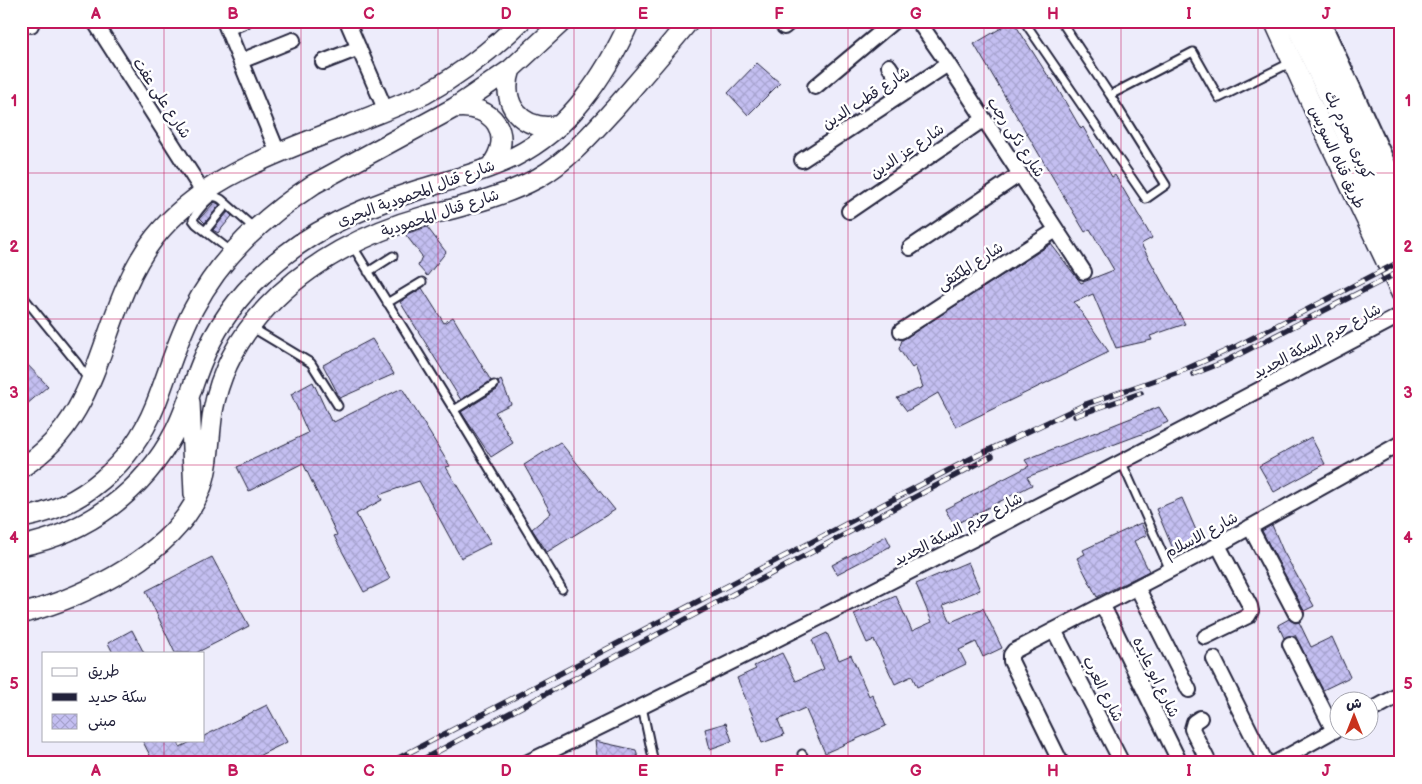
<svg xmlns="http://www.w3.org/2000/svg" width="1422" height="784" viewBox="0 0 1422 784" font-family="'Balsamiq Sans','Playpen Sans Arabic',sans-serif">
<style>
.building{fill:url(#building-cross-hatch);stroke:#22223b}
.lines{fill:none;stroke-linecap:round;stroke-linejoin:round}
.lane-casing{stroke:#22223b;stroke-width:11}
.street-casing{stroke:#22223b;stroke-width:18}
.secondary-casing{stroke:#22223b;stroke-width:22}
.highway-casing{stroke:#22223b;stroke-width:28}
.lane{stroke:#fff;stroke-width:7}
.street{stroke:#fff;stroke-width:14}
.secondary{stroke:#fff;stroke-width:19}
.highway{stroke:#fff;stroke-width:24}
.rail-casing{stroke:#22223b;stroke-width:5.5}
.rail{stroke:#fff;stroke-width:4;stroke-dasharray:11;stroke-linecap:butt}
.grid{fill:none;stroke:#c2185b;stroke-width:1;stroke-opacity:0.55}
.labels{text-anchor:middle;stroke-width:5;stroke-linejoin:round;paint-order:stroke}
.street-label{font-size:15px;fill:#22223b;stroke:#fff}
.neatline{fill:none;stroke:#c2185b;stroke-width:2}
.grid-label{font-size:16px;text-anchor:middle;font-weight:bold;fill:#c2185b}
</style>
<defs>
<pattern id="building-cross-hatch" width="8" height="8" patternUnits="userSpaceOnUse" patternTransform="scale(1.25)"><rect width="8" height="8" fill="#c4bff1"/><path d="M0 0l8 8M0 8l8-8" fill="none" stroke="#a8a4d0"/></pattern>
</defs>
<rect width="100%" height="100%" fill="#edecfb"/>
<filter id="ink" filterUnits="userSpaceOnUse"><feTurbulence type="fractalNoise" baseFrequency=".02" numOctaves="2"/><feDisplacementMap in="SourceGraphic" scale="10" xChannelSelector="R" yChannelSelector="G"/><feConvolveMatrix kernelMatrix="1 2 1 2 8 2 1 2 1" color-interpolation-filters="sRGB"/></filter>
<g filter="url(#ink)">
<!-- building -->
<path class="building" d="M1013 21 1050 79H1052L1081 129 1083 127 1112 177 1115 175 1152 238 1141 244 1185 324 1150 336 1152 340 1116 348 1093 294 1074 302 1109 352 956 427 938 393 907 411 897 398 923 387 915 366 912 368 899 349 902 340 1051 244 1081 283 1114 270 1090 229 1085 232 974 44Z
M757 63 780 83 748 115 728 93Z
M215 202 220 205 205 223 200 218Z
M228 212 232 216 218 233 213 230Z
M427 227 446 252 427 276 418 266 422 256 405 234Z
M422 288 444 323 453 317 491 381 461 400 400 302Z
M372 339 394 374 340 398 323 365Z
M21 358 48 386 26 405 21 399Z
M501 380 511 404 495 412 513 443 491 457 461 412 497 390 499 385 498 382Z
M313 382 331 421 333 420 334 422 402 388 450 466 446 467 491 543 461 558 419 481 379 495 382 500 356 514 390 579 364 592 334 536 337 535 303 463 249 491 237 467 308 433 291 394Z
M1159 407 1168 422 1142 434 1027 477 1032 485 954 525 945 509 1029 466 1025 460Z
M1311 437 1325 464 1274 492 1259 466Z
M560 442 615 510 547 552 532 529 551 513 524 465Z
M1182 498 1202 544 1176 556 1156 509Z
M1141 523 1147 535 1134 541 1149 571 1097 597 1077 558 1085 554 1083 550Z
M1272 525 1283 551 1314 606 1304 611 1262 531Z
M886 536 891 546 837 574 832 565Z
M212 557 249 626 196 653H175L146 591Z
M968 562 980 590 943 605 951 622 983 608 1002 648 983 657 976 642 959 650 966 664 917 687 912 676 895 684 874 640 867 643 854 614 896 596 912 631 932 622 916 584Z
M1289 619 1295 623 1299 622 1311 647 1332 637 1350 677 1323 690 1295 635 1284 638 1278 625Z
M132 630 144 653H113L108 643Z
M827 633 839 660 851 655 869 696 872 694 886 726 825 753 805 708 778 720 784 735 762 743 755 721 737 678 756 669 754 666 782 653 796 681 824 669 812 640Z
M267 705 287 742 244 763H154L142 740H177L180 747 195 740H204V736Z
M726 723 732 741 710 749 705 729Z
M595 741 636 750 639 763H598Z"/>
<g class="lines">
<defs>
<path id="lane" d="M1029 21 1026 24 1146 199 1166 185 1110 95 1061 21
M1110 95 1193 52 1219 98 1292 62
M205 231 227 204
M352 245 454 410 562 589
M232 252 196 224 193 220C194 215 207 199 213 197 216 196 218 197 221 199L254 228
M368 272 393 256
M21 294 77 363 89 381
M387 303 422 282
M251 327 311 363 338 406
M454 410 494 385
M1122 463 1170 570
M642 707 654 763
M802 754 807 763"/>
<path id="street" d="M29 21 31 25
M94 21 203 192
M224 21 278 153
M347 21 386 111
M918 21 948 64 1084 272
M784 27 791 21
M227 28 244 21
M241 61 293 40
M323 62 359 48
M889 66 906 92
M815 87 894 21
M802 160 948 64
M849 211 984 119
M910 248 1020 174
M901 331 1056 230
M1250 527 1296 614
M1137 587 1189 690
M1103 606 1180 763
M1054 630 1122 763
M1205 637 1248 616 1251 611 1250 606 1218 545
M1290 644 1334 731
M1214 659 1266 763
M1370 711 1401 694
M1200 718 1194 722 1192 729 1209 763
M526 763C821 621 1111 468 1401 315
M1061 763 1011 661V655L1014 651 1218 545 1401 443
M1275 763 1340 727"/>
<path id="secondary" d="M1274 21 1316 114 1401 293
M511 69C499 104 522 133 560 125
M454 108C493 103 516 135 490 167
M190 402 194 494
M21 468C107 415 98 310 155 237 196 186 254 162 313 139 351 124 389 110 425 94 461 74 492 50 521 21
M21 518C82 508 132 463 155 406 168 374 177 339 194 308 222 255 264 217 314 184L454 108 511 69 563 21
M21 546C87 533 144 491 175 431 186 410 192 386 201 364 215 329 238 296 266 271 309 230 362 208 418 190 450 180 483 172 514 157 570 129 605 76 630 21
M21 614C85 597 178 553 202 486 210 463 209 436 213 411 220 372 239 337 267 307 309 262 367 232 425 216 463 206 503 197 538 178 568 161 592 133 615 108 640 79 665 51 689 21"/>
<path id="highway" d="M1297 21 1401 248
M1317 21 1401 204"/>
</defs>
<!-- lane casing -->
<use href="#lane" class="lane-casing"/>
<!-- street casing -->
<use href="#street" class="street-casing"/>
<!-- secondary casing -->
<use href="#secondary" class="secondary-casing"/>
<!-- highway casing -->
<use href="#highway" class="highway-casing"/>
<!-- lane -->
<use href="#lane" class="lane"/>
<!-- street -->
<use href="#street" class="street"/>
<!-- secondary -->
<use href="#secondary" class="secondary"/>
<!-- highway -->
<use href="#highway" class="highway"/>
<defs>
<path id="rail" d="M1193 374 1224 362 1401 271
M1075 416 1141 393
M389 763 972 458 1086 404 1184 370 1237 346 1401 261
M416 763 992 456"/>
</defs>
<!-- rail casing -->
<use href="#rail" class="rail-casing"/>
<!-- rail -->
<use href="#rail" class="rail"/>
</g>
</g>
<!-- grid -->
<path class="grid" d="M164 21V653M301 21V763M438 21V763M574 21V763M711 21V763M848 21V763M984 21V763M1121 21V763M1258 21V763M21 173H1401M21 319H1401M21 465H1401M21 611H1401M164 740V763"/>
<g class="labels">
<!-- street labels -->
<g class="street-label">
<text transform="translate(162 98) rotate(57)" y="5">شارع على عفت</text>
<text transform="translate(866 98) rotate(-33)" y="5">شارع قطب الدين</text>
<text transform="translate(1349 135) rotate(65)" y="5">كوبرى محرم بك</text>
<text transform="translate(1016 137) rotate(57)" y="5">شارع ذكى رجب</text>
<text transform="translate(907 151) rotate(-34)" y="5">شارع عز الدين</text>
<text transform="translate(1337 157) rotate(65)" y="5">طريق قناه السويس</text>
<text transform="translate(416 193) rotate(-20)" y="5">شارع قنال المحمودية البحرى</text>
<text transform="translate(440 213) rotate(-18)" y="5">شارع قنال المحمودية</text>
<text transform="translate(970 266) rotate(-33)" y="5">شارع المكتفى</text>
<text transform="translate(1317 341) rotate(-28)" y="5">شارع حرم السكة الحديد</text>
<text transform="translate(958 529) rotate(-27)" y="5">شارع حرم السكة الحديد</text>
<text transform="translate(1201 535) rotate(-28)" y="5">شارع الاسلام</text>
<text transform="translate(1156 677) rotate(64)" y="5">شارع ابو عايده</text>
<text transform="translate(1103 689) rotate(63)" y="5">شارع العرب</text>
</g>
</g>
<!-- margin -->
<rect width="1422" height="784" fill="none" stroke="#fff" stroke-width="55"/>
<!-- legend -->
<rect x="42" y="652" width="162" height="90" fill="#ffffff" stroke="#a7a7b1"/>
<rect x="52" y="668" width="25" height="8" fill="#ffffff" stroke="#a7a7b1"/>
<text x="88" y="676" font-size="15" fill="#22223b">طريق</text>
<rect x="52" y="693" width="25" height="8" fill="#22223b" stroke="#a7a7b1"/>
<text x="88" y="702" font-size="15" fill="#22223b">سكة حديد</text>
<rect x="52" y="714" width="25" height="15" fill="url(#building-cross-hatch)" stroke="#a7a7b1"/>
<text x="88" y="726" font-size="15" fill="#22223b">مبنى</text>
<!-- north arrow -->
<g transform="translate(1354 716)"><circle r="24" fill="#ffffff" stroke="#a7a7b1"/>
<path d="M0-4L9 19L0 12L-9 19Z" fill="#c8321e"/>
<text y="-8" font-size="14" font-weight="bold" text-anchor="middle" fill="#22223b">ش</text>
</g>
<rect x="28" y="28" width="1366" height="728" class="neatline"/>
<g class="grid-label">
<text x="96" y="19">A</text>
<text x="233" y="19">B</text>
<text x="369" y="19">C</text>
<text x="506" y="19">D</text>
<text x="643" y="19">E</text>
<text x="779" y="19">F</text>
<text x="916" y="19">G</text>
<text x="1053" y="19">H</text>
<text x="1189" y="19">I</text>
<text x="1326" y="19">J</text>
<text x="14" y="106">1</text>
<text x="1408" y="106">1</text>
<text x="14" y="252">2</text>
<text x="1408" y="252">2</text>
<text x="14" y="398">3</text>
<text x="1408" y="398">3</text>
<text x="14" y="543">4</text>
<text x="1408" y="543">4</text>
<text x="14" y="689">5</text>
<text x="1408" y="689">5</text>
<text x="96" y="776">A</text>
<text x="233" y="776">B</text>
<text x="369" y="776">C</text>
<text x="506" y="776">D</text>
<text x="643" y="776">E</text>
<text x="779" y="776">F</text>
<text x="916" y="776">G</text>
<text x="1053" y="776">H</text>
<text x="1189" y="776">I</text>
<text x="1326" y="776">J</text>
</g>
</svg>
